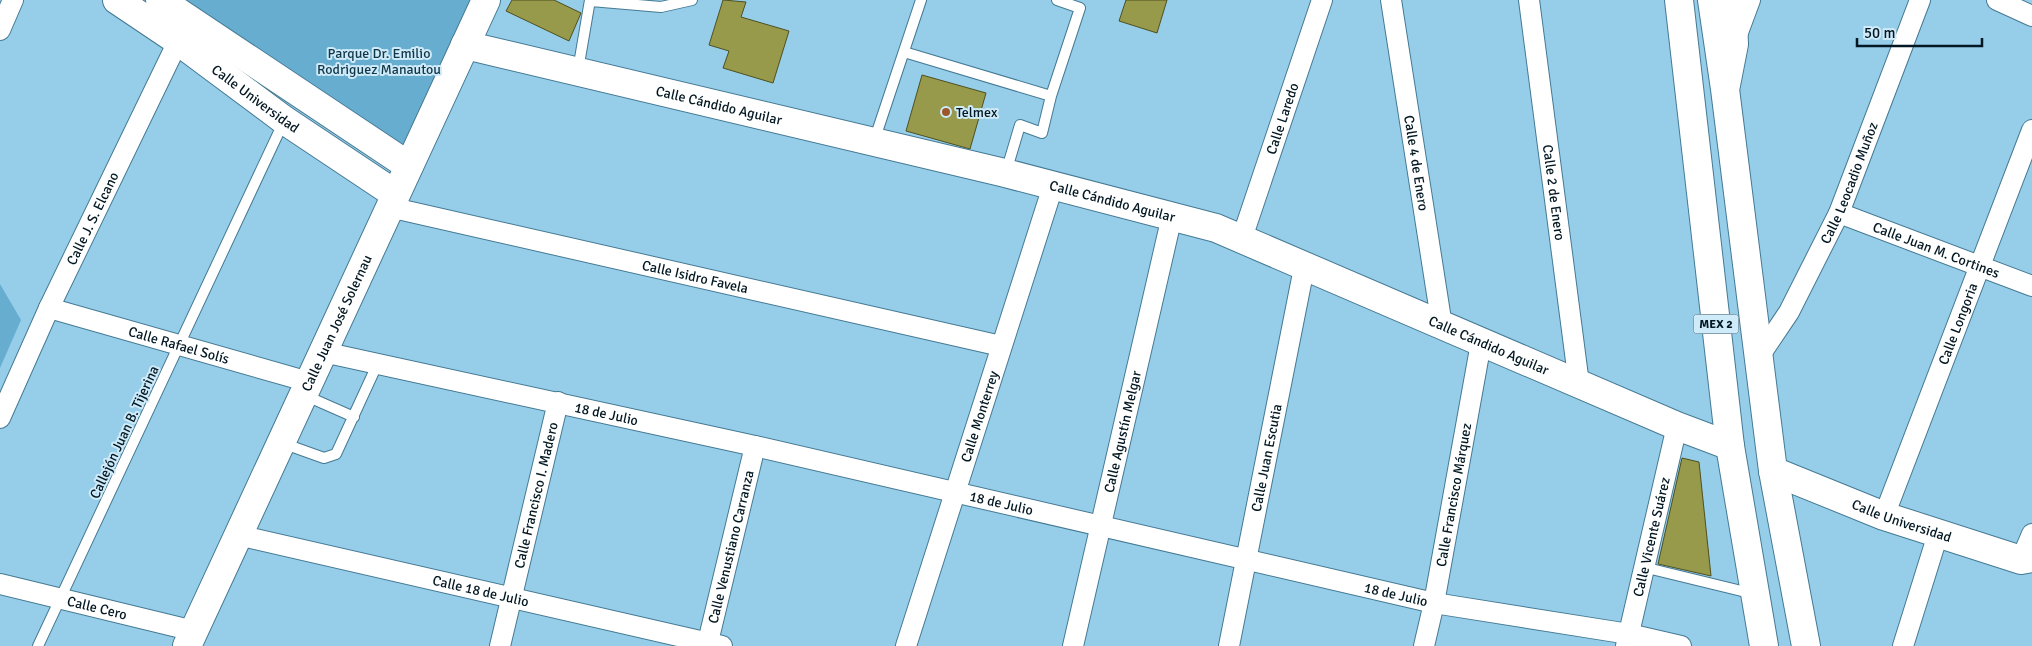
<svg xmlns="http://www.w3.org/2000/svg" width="2032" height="646" viewBox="0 0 2032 646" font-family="Signika,sans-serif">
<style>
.green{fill:#66add0}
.building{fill:#97994b;stroke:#4f501f}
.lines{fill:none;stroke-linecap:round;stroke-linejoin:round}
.lane-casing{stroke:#457a94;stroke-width:12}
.street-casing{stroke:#457a94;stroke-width:22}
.secondary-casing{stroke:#457a94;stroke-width:30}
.highway-casing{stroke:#457a94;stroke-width:30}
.lane{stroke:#fff;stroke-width:10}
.street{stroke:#fff;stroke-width:20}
.secondary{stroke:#fff;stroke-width:28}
.highway{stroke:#fff;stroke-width:28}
.poi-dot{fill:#9b562a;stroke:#cfeaf8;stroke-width:2}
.labels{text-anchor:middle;stroke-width:4;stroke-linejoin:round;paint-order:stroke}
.shield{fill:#cfeaf8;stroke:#405762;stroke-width:1}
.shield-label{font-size:12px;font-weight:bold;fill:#031822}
.park-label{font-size:14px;fill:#103748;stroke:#cfeaf8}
.street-label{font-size:14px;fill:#031822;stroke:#cfeaf8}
.poi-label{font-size:14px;fill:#031822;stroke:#cfeaf8;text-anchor:start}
</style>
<rect width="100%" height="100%" fill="#96cde9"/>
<!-- green -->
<path class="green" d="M175 0H475L406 151Z
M0 284 21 320 0 368Z"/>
<!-- building -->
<path class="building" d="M512 0H554L581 13 569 41 506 11Z
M723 0 746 2 741 17 789 31 773 83 723 68 729 51 709 45Z
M1126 0H1167L1157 33 1119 21Z
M922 75 986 93 970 149 906 131Z
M1682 458 1699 462 1711 576 1658 564Z"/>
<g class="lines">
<defs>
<path id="lane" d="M591 1 661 7 692 0
M904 52 1051 96 1080 8 1057 0
M578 70 590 0
M874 141 921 0
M1006 172 1020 125 1042 133 1051 96
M304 395 354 417
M282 443 324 458 336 454 377 365
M1643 567 1754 594
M38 646 284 121"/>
<g id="street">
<path id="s1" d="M1391 0 1442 326"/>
<path id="s2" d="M1529 0 1579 384"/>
<path d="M1997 0 2032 16"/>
<path d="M0 30 13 0"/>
<path d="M1737 35 1750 0"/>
<path id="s3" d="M389 207 1001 346"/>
<path id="s4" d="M1839 213 2032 286"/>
<path id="s5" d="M1242 238 1322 0"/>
<path id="s6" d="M49 308 309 382"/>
<path id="s7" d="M323 352 755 446 1434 603 1629 634 1681 646"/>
<path id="s8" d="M1758 358 1789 312 1839 213 1920 0"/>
<path id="s9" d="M0 418 49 308 184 29"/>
<path id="s10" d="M1884 516 2032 130"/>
<path id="s11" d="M238 535 722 646"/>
<path d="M2021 560 2032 534"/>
<path id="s12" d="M0 584 194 631"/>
<path id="s13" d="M500 646 558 402"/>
<path id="s14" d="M707 646 755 446"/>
<path id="s15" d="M906 646 1053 186"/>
<path id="s16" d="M1073 646 1172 216"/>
<path id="s17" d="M1229 646 1304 268"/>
<path id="s18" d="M1424 646 1434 603 1481 343"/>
<path id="s19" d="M1626 646 1677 426"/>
<path d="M1903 646 1938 534"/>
</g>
<g id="secondary">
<path id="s20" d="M117 0 178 41 284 120 395 194"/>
<path d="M160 0 409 166"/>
<path id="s21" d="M465 45 1005 173 1216 228 1677 426 1730 446"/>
<path d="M1726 85 1734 44 1732 0"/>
<path id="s22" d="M1773 471 1884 516 2021 560 2032 558"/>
<path id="s23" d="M187 646 486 0"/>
</g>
<path id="highway" d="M1679 0 1730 446 1764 646
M1712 0 1725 89 1773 471 1806 646"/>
</defs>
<!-- lane casing -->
<use href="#lane" class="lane-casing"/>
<!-- street casing -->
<use href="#street" class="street-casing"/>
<!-- secondary casing -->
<use href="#secondary" class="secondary-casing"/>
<!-- highway casing -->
<use href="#highway" class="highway-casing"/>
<!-- lane -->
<use href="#lane" class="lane"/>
<!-- street -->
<use href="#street" class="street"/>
<!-- secondary -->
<use href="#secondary" class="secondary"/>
<!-- highway -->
<use href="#highway" class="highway"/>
</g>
<!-- markers -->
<circle class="poi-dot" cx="946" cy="112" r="5"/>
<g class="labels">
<!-- shield labels -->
<rect class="shield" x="1693.5" y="314.5" width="45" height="19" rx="4"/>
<g class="shield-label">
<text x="1716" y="328">MEX 2</text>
</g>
<!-- park labels -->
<g class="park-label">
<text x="379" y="58">Parque Dr. Emilio<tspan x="379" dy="16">Rodriguez Manautou</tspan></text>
</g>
<!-- street labels -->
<g class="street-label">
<text dy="5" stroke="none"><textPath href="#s20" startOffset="170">Calle Universidad</textPath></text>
<text dy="5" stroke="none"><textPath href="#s21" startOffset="261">Calle Cándido Aguilar</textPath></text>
<text dy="5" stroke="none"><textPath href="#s5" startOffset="126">Calle Laredo</textPath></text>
<text dy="5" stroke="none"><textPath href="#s1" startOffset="165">Calle 4 de Enero</textPath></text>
<text dy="5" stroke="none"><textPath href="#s8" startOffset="198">Calle Leocadio Muñoz</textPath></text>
<text dy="5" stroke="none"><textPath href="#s2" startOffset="194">Calle 2 de Enero</textPath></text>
<text dy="5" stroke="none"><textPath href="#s21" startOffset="666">Calle Cándido Aguilar</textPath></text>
<text dy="5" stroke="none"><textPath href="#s9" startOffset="220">Calle J. S. Elcano</textPath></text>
<text dy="5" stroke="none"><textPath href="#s4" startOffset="104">Calle Juan M. Cortines</textPath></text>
<text dy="5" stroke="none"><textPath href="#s3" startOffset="314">Calle Isidro Favela</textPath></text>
<text dy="5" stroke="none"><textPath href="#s23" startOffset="356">Calle Juan José Solernau</textPath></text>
<text dy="5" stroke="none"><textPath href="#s10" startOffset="206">Calle Longoria</textPath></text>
<text dy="5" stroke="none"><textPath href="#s6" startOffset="135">Calle Rafael Solís</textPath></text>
<text dy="5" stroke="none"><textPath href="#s21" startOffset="1070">Calle Cándido Aguilar</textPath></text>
<text dy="5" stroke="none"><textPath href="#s7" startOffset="290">18 de Julio</textPath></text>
<text dy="5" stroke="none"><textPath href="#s15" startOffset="241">Calle Monterrey</textPath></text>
<text dy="5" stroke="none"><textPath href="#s16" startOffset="220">Calle Agustín Melgar</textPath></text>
<text transform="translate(124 432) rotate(-65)" y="5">Callejón Juan B. Tijerina</text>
<text dy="5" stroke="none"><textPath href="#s17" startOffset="192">Calle Juan Escutia</textPath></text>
<text dy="5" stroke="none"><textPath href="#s13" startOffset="155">Calle Francisco I. Madero</textPath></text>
<text dy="5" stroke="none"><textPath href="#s18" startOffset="154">Calle Francisco Márquez</textPath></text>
<text dy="5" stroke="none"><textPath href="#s7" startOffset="695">18 de Julio</textPath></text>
<text dy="5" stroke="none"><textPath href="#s22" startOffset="138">Calle Universidad</textPath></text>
<text dy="5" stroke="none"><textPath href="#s19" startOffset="112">Calle Vicente Suárez</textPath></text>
<text dy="5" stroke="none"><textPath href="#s14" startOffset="102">Calle Venustiano Carranza</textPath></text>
<text dy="5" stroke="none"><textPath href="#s11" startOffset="249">Calle 18 de Julio</textPath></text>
<text dy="5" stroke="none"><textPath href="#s7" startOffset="1100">18 de Julio</textPath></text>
<text dy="5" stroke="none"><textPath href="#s12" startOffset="100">Calle Cero</textPath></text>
</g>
<!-- poi labels -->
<g class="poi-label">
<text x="956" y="117">Telmex</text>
</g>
</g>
<!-- scale -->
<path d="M1857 38v8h125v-8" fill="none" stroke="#031822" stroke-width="2.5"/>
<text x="1864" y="38" font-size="15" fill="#031822" stroke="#cfeaf8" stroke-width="4" paint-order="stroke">50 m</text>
</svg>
